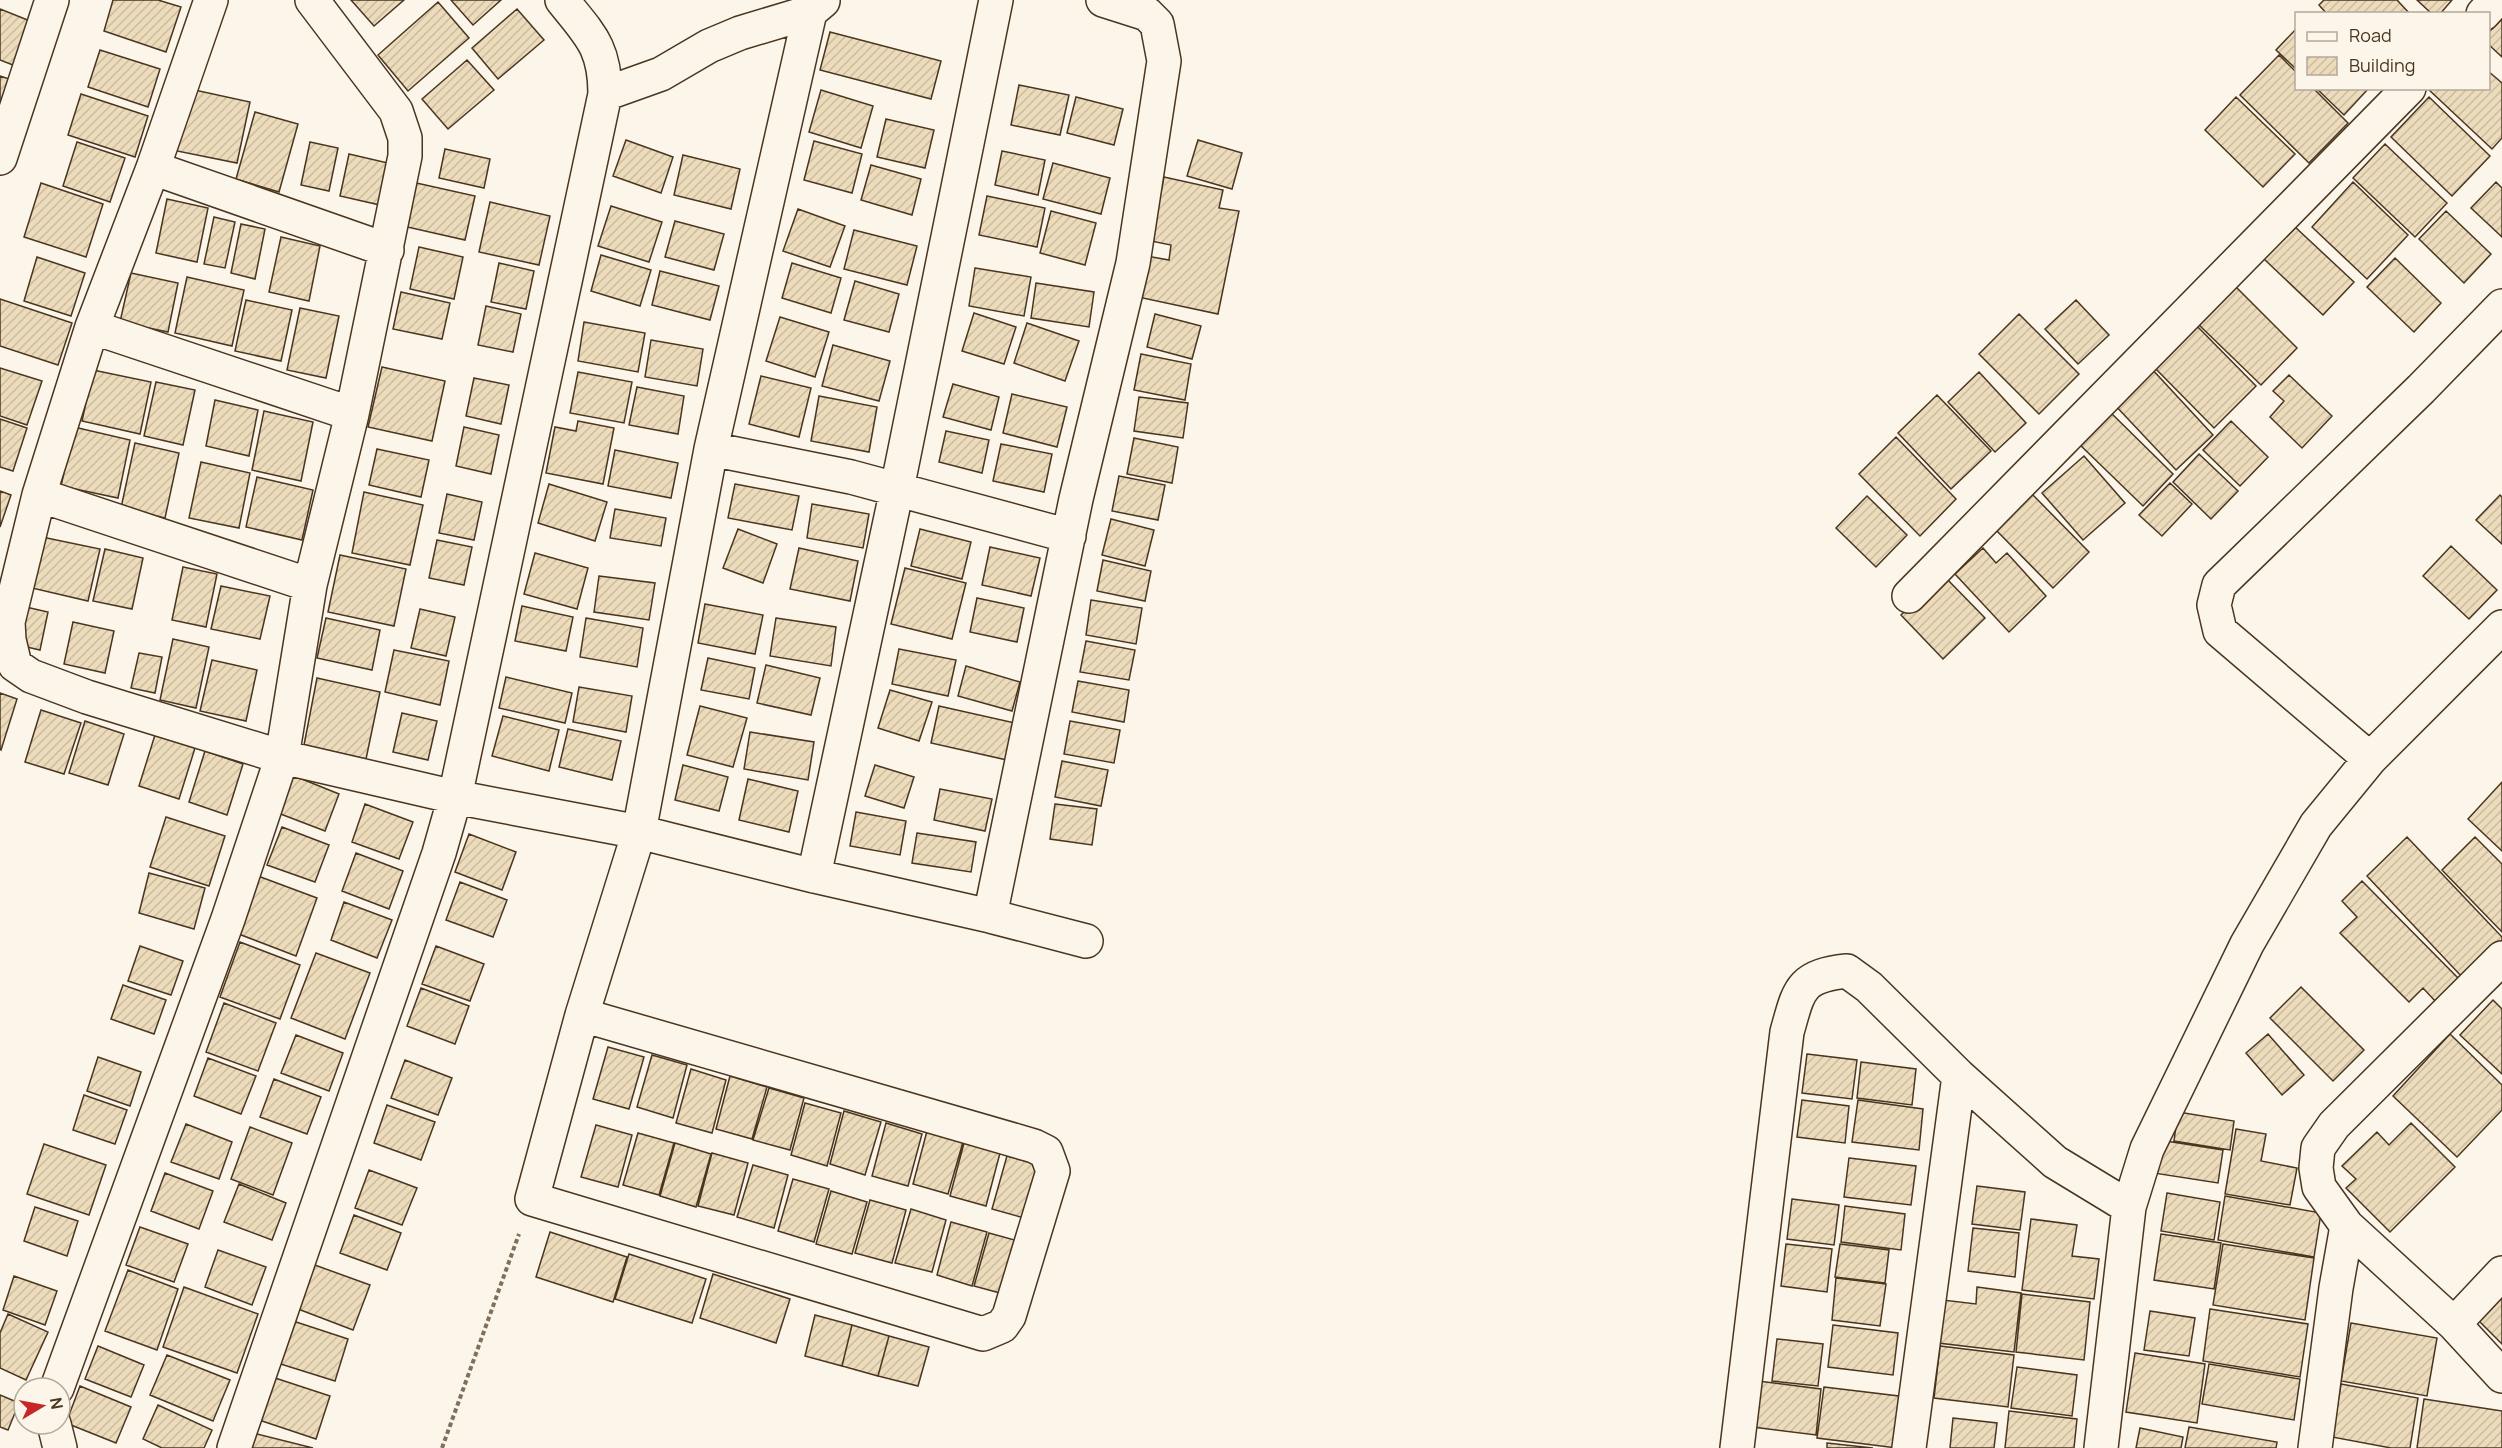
<svg xmlns="http://www.w3.org/2000/svg" width="2502" height="1448" viewBox="0 0 2502 1448" font-family="Manrope,sans-serif">
<style>
.building{fill:url(#building-hatch);stroke:#4a3520;stroke-width:1.5}
.lines{fill:none;stroke-linecap:round;stroke-linejoin:round}
.minor-casing{stroke:#4a3520;stroke-width:36}
.path{stroke:#7f6f5c;stroke-width:4;stroke-dasharray:4.5 3;stroke-linecap:butt}
.minor{stroke:#fbf6e9;stroke-width:33}
</style>
<defs>
<pattern id="building-hatch" width="6" height="6" patternUnits="userSpaceOnUse" patternTransform="scale(1.5)"><rect width="6" height="6" fill="#ecdcbc"/><path d="M-1 1l2-2M0 6l6-6M5 7l2-2" fill="none" stroke="#ccbda1"/></pattern>
</defs>
<rect width="100%" height="100%" fill="#fbf6e9"/>
<!-- building -->
<path class="building" d="M113 0H158L181 7 166 52 104 31Z
M351 0H404L374 26Z
M451 0H501L473 25Z
M2324 0H2397L2410 14H2327L2319 5Z
M2417 0H2452L2440 14H2432Z
M438 2 469 38 408 91 378 55Z
M0 9 40 25 23 69 0 60Z
M517 9 544 40 498 79 472 48Z
M2502 19V57L2488 44V33Z
M2296 29V69L2276 50Z
M830 32 941 61 931 99 820 70Z
M100 50 160 69 148 107 88 87Z
M2279 55 2296 72V88H2313L2348 123 2309 163 2240 95Z
M467 60 494 90 448 129 422 99Z
M2488 71 2502 83V138L2492 149 2427 88H2488Z
M0 76 21 83 0 114Z
M1019 85 1069 95 1060 135 1011 125Z
M2316 88H2369L2344 115Z
M190 89 250 102 237 163 177 151Z
M821 90 873 106 861 148 809 132Z
M81 94 148 116 135 157 68 135Z
M1076 97 1123 109 1114 145 1067 133Z
M2236 97 2295 154 2263 187 2205 130Z
M2429 97 2490 156 2452 196 2391 137Z
M255 112 298 124 279 192 236 179Z
M886 119 934 130 925 168 877 157Z
M626 140 673 157 661 193 613 176Z
M1198 140 1242 153 1232 189 1187 176Z
M814 141 862 154 852 193 804 180Z
M77 142 125 158 110 202 63 186Z
M310 142 338 148 329 191 301 185Z
M2385 144 2447 203 2415 237 2353 178Z
M445 149 490 159 484 188 439 178Z
M1002 151 1045 160 1038 195 995 185Z
M349 154 388 163 380 205 340 196Z
M683 155 740 169 731 209 674 195Z
M1053 163 1110 178 1101 214 1043 199Z
M871 165 921 179 912 215 861 200Z
M1164 177 1223 190 1219 208 1239 211 1218 314 1138 297 1147 256 1169 260 1171 245 1151 241Z
M403 180 475 196 465 240 394 224Z
M2353 182 2408 235 2367 279 2312 227Z
M2496 182 2502 188V237L2471 208Z
M41 183 103 204 86 257 24 237Z
M987 196 1045 208 1037 247 979 235Z
M167 199 208 208 197 262 156 253Z
M490 202 550 216 539 265 479 252Z
M611 206 662 222 649 262 598 246Z
M798 209 845 226 830 267 783 251Z
M1051 211 1096 223 1085 265 1040 253Z
M2446 211 2491 254 2464 283 2419 239Z
M214 217 235 222 225 268 204 264Z
M675 221 724 234 714 270 665 257Z
M241 224 265 229 255 279 231 273Z
M2294 226 2354 282 2323 315 2264 259Z
M854 230 917 246 907 285 844 269Z
M281 237 320 246 309 301 269 292Z
M419 247 463 257 454 299 410 289Z
M601 255 651 270 640 306 591 291Z
M37 257 85 273 71 316 24 301Z
M2395 258 2441 303 2414 332 2367 287Z
M499 263 534 271 526 309 491 302Z
M792 263 841 278 831 313 782 298Z
M975 268 1031 277 1024 316 969 306Z
M660 271 719 286 710 320 652 305Z
M131 273 178 283 168 332 120 322Z
M187 277 244 290 232 346 175 333Z
M855 281 899 294 889 332 844 320Z
M1036 283 1094 292 1089 327 1031 318Z
M2235 286 2297 348 2261 385 2198 324Z
M401 292 450 303 442 339 393 329Z
M0 299 72 323 58 365 0 346Z
M246 300 292 310 281 361 235 351Z
M2076 300 2109 335 2078 364 2045 329Z
M486 306 521 314 513 352 478 345Z
M300 308 339 316 326 378 287 370Z
M974 313 1016 327 1004 364 962 351Z
M1155 314 1201 326 1192 359 1147 347Z
M2019 314 2079 374 2039 414 1979 354Z
M780 317 829 332 815 377 766 361Z
M584 322 645 333 638 372 578 361Z
M2193 322 2256 386 2214 428 2151 364Z
M1027 323 1079 341 1065 381 1014 363Z
M651 340 703 349 697 386 645 377Z
M833 345 890 361 879 401 822 386Z
M1141 354 1191 364 1185 400 1134 390Z
M382 367 445 381 432 441 368 427Z
M2150 367 2213 435 2176 470 2113 403Z
M0 368 42 381 27 425 0 416Z
M93 370 151 382 140 434 82 421Z
M578 372 632 382 624 423 570 413Z
M1979 372 2026 423 1995 452 1948 402Z
M2289 375 2332 416 2302 448 2270 417 2284 401 2273 391Z
M761 376 811 388 799 437 749 424Z
M474 378 509 385 501 424 466 416Z
M156 382 195 390 183 445 144 436Z
M953 384 999 397 991 430 943 417Z
M637 387 684 396 678 434 629 425Z
M1012 394 1067 407 1057 447 1003 433Z
M1937 395 1991 451 1951 489 1898 433Z
M819 396 877 407 869 452 811 441Z
M1139 397 1188 403 1183 438 1134 431Z
M215 400 258 410 249 456 206 446Z
M2107 409 2173 474 2143 506 2076 441Z
M264 411 313 422 301 481 252 470Z
M0 419 27 428 13 471 0 467Z
M578 421 614 428 603 484 546 473 555 427 576 431Z
M2231 421 2268 457 2240 486 2203 450Z
M74 427 130 440 118 498 61 486Z
M464 427 499 435 491 474 456 466Z
M946 431 989 440 982 473 939 462Z
M1896 437 1956 499 1920 536 1859 474Z
M1134 438 1178 447 1172 483 1127 474Z
M135 443 179 453 165 518 121 508Z
M1001 444 1052 454 1044 492 993 481Z
M377 449 429 460 421 497 369 485Z
M615 450 678 463 671 498 608 486Z
M2199 454 2238 491 2211 519 2173 482Z
M2084 456 2125 503 2083 540 2042 493Z
M201 462 250 473 239 528 189 518Z
M1119 476 1165 485 1158 520 1112 511Z
M257 477 313 490 302 540 246 527Z
M2170 483 2192 504 2162 536 2139 515Z
M549 484 607 502 595 541 538 523Z
M735 484 799 496 792 530 728 518Z
M0 491 11 495 0 527Z
M364 492 423 505 410 565 352 553Z
M2030 492 2089 552 2053 588 1994 528Z
M447 494 482 502 474 540 439 533Z
M2500 495 2502 497V544L2476 520Z
M1867 496 1907 535 1876 567 1836 528Z
M812 504 869 514 863 548 807 538Z
M615 509 666 518 661 546 610 538Z
M1111 519 1154 530 1145 566 1102 555Z
M738 529 777 544 763 583 723 568Z
M920 529 971 542 962 579 911 566Z
M42 537 100 549 88 601 32 588Z
M437 540 472 547 464 585 429 578Z
M2451 546 2497 590 2469 619 2423 576Z
M990 547 1040 558 1031 596 982 585Z
M799 548 858 561 850 601 790 589Z
M1983 548 1996 563 2007 553 2046 596 2009 632 1955 574Z
M105 549 143 558 132 609 93 601Z
M535 553 588 568 577 609 524 594Z
M340 555 406 569 394 626 328 612Z
M1103 560 1151 571 1145 601 1097 591Z
M183 567 217 574 206 627 172 620Z
M905 568 966 583 952 639 891 624Z
M1943 575 1985 618 1943 659 1901 615Z
M599 576 655 583 649 620 594 612Z
M221 586 270 596 260 639 211 629Z
M977 598 1024 608 1017 642 970 632Z
M1091 600 1142 608 1136 644 1086 635Z
M705 604 763 615 755 654 698 643Z
M522 606 573 617 566 651 515 641Z
M26 607 48 612 40 650 18 645Z
M420 609 455 617 446 656 411 648Z
M326 618 380 630 372 670 317 658Z
M586 618 643 628 637 667 580 657Z
M776 618 836 627 831 666 770 656Z
M73 622 114 631 105 673 64 664Z
M173 639 209 647 196 708 160 700Z
M1086 641 1135 650 1129 680 1080 672Z
M899 649 956 660 948 696 892 684Z
M394 650 449 661 440 705 385 692Z
M139 653 162 657 155 693 131 688Z
M708 658 755 668 749 699 701 690Z
M212 660 257 670 246 721 200 711Z
M766 665 820 678 811 715 757 703Z
M966 666 1020 682 1012 711 958 696Z
M506 677 572 693 565 723 499 708Z
M317 678 380 692 366 759 304 745Z
M1078 681 1129 690 1124 722 1072 712Z
M579 687 632 696 626 732 573 722Z
M890 690 932 702 919 741 878 728Z
M0 693 17 699 1 750 0 749Z
M700 706 747 718 733 767 687 755Z
M939 706 1015 723 1007 760 931 743Z
M41 710 81 723 64 774 25 762Z
M402 713 437 721 428 760 393 752Z
M503 716 559 730 549 771 492 756Z
M85 721 124 734 108 785 69 773Z
M1070 721 1120 730 1114 763 1064 754Z
M568 729 621 741 612 780 559 767Z
M750 732 814 742 808 780 744 769Z
M155 735 195 748 179 799 139 786Z
M205 751 243 764 227 815 189 802Z
M1062 761 1108 770 1101 806 1055 797Z
M683 765 728 777 719 811 675 800Z
M875 765 914 777 904 808 865 796Z
M292 775 339 794 325 831 278 813Z
M748 779 798 791 789 832 739 820Z
M2502 782V851L2468 819Z
M940 789 992 799 985 831 934 820Z
M365 804 413 822 399 859 352 842Z
M1055 804 1097 809 1092 845 1050 839Z
M856 812 906 821 900 855 850 846Z
M166 817 225 836 209 886 150 867Z
M282 827 329 845 315 882 267 865Z
M917 833 976 842 971 872 912 863Z
M469 834 516 852 502 890 455 872Z
M2407 837 2502 937V942L2463 978 2367 876Z
M2475 837 2502 864V932L2442 870Z
M356 853 403 871 389 909 342 891Z
M149 873 205 888 194 929 139 913Z
M258 876 317 898 296 956 236 933Z
M2362 881 2459 979 2436 1002 2423 988 2409 1002 2340 933 2357 917 2342 901Z
M460 882 507 900 493 937 446 920Z
M344 902 392 920 377 958 331 940Z
M240 942 300 965 280 1019 220 997Z
M140 946 183 961 171 995 128 981Z
M436 946 484 964 470 1001 422 984Z
M316 953 370 973 345 1039 291 1018Z
M123 985 166 1000 154 1034 111 1019Z
M2301 987 2364 1050 2333 1081 2270 1018Z
M421 988 469 1006 455 1044 407 1026Z
M2493 1000 2502 1009V1074L2460 1035Z
M224 1003 276 1023 258 1071 206 1052Z
M2268 1034 2304 1075 2282 1095 2246 1053Z
M2450 1034 2502 1085V1110L2457 1157 2393 1096Z
M296 1035 343 1053 329 1091 281 1073Z
M608 1047 644 1057 629 1109 593 1099Z
M1807 1054 1857 1060 1852 1099 1802 1093Z
M652 1055 687 1065 673 1118 637 1107Z
M98 1057 141 1072 130 1106 87 1091Z
M208 1058 256 1076 241 1114 194 1096Z
M405 1060 452 1078 438 1115 391 1098Z
M1861 1062 1916 1069 1912 1105 1857 1098Z
M691 1069 726 1080 712 1133 676 1123Z
M730 1076 767 1087 752 1139 716 1129Z
M274 1079 321 1097 307 1134 260 1117Z
M769 1088 804 1098 790 1150 753 1140Z
M84 1095 127 1110 115 1144 73 1130Z
M1802 1100 1849 1106 1845 1143 1797 1137Z
M1858 1100 1923 1109 1919 1150 1852 1142Z
M805 1103 841 1113 827 1166 791 1155Z
M387 1105 435 1122 421 1160 374 1143Z
M844 1111 881 1122 865 1175 830 1164Z
M2178 1112 2234 1121 2230 1150 2174 1141Z
M886 1123 922 1134 908 1186 872 1176Z
M2411 1123 2455 1167 2390 1232 2346 1188 2356 1179 2342 1166 2377 1132 2389 1145Z
M186 1124 232 1142 219 1179 171 1162Z
M596 1125 632 1135 618 1187 581 1177Z
M250 1127 292 1143 273 1195 231 1179Z
M2236 1129 2266 1134 2261 1161 2297 1168 2290 1205 2225 1194Z
M927 1131 963 1142 948 1194 913 1184Z
M638 1133 674 1143 659 1195 623 1185Z
M2153 1139 2223 1150 2218 1183 2147 1172Z
M675 1143 711 1154 696 1207 660 1196Z
M964 1143 1000 1153 986 1206 950 1196Z
M44 1144 106 1165 89 1215 27 1194Z
M712 1153 748 1163 734 1215 698 1206Z
M1007 1156 1043 1166 1028 1219 992 1209Z
M1849 1158 1916 1166 1911 1205 1844 1197Z
M753 1165 788 1175 774 1228 737 1217Z
M369 1170 417 1188 402 1225 355 1208Z
M165 1173 213 1191 199 1229 151 1211Z
M793 1179 829 1189 814 1242 778 1231Z
M239 1184 286 1203 272 1240 224 1222Z
M1977 1186 2025 1192 2020 1230 1972 1224Z
M831 1191 867 1202 852 1254 816 1244Z
M2167 1193 2220 1202 2214 1240 2161 1231Z
M2225 1196 2321 1213 2314 1257 2218 1240Z
M1792 1199 1839 1205 1834 1245 1787 1239Z
M870 1200 906 1210 892 1263 855 1253Z
M1845 1206 1905 1214 1901 1250 1841 1242Z
M35 1207 78 1221 67 1256 24 1241Z
M911 1209 946 1220 932 1272 895 1263Z
M354 1215 401 1233 387 1270 340 1253Z
M2031 1219 2077 1225 2072 1256 2099 1259 2094 1299 2022 1290Z
M951 1222 987 1232 972 1286 937 1275Z
M140 1227 188 1244 174 1282 126 1265Z
M1973 1228 2019 1233 2015 1277 1968 1271Z
M550 1232 627 1257 613 1302 536 1277Z
M989 1233 1025 1243 1011 1296 974 1286Z
M2161 1234 2221 1243 2214 1289 2154 1280Z
M1786 1244 1832 1249 1827 1292 1781 1286Z
M1840 1244 1889 1250 1885 1283 1835 1277Z
M2223 1244 2314 1258 2305 1320 2213 1305Z
M218 1250 266 1267 252 1305 205 1287Z
M629 1254 706 1279 692 1323 615 1299Z
M301 1260 370 1285 353 1330 285 1304Z
M128 1270 178 1289 157 1350 105 1331Z
M713 1274 790 1299 776 1343 700 1318Z
M14 1276 57 1291 45 1325 3 1310Z
M1836 1278 1886 1284 1880 1326 1832 1320Z
M184 1287 258 1314 237 1373 163 1347Z
M1977 1287 2021 1293 2014 1352 1938 1343 1943 1300 1976 1304Z
M2502 1290V1344L2476 1318Z
M2022 1294 2090 1302 2084 1360 2016 1352Z
M2210 1309 2308 1324 2300 1377 2203 1361Z
M2150 1311 2195 1318 2189 1356 2144 1350Z
M8 1314 48 1332 26 1380 0 1368V1333Z
M815 1315 852 1325 842 1366 805 1356Z
M284 1318 348 1339 335 1381 271 1361Z
M2351 1323 2437 1338 2427 1396 2341 1381Z
M852 1325 889 1336 878 1376 842 1366Z
M1833 1325 1898 1333 1893 1375 1828 1367Z
M889 1336 929 1347 918 1386 878 1376Z
M1777 1339 1823 1344 1818 1386 1772 1381Z
M98 1346 144 1365 131 1397 85 1379Z
M1940 1346 2014 1355 2008 1407 1934 1398Z
M2135 1353 2205 1364 2197 1423 2126 1412Z
M167 1355 230 1380 213 1421 150 1395Z
M2209 1364 2300 1379 2294 1420 2202 1404Z
M2017 1367 2077 1375 2072 1416 2011 1408Z
M269 1376 330 1396 316 1439 256 1419Z
M1758 1381 1821 1389 1816 1435 1753 1427Z
M2341 1384 2418 1398 2410 1448H2391L2332 1437Z
M80 1386 131 1407 116 1443 66 1423Z
M1824 1387 1907 1397 1897 1448 1817 1438Z
M0 1395 19 1403 8 1430 0 1427Z
M2424 1399 2502 1411V1448H2417Z
M158 1405 212 1430 204 1448H162L143 1439Z
M2009 1411 2077 1419 2074 1448H2005Z
M1953 1418 1997 1423 1994 1448H1950Z
M2189 1427 2277 1442 2276 1448H2185Z
M2140 1428 2183 1437 2181 1448H2136Z
M253 1433 313 1448H249Z
M1827 1443 1873 1448H1827Z"/>
<g class="lines">
<defs>
<path id="minor" d="M211 0 153 168 92 327 39 495 8 622 9 640 15 665 31 676 87 697 282 757 455 797 639 832 814 876 990 916 1086 941
M2483 14 2496 0
M605 94 661 74 709 46 740 33 810 12 823 1
M0 158 52 0
M153 168 387 250
M92 327 352 414
M711 449 851 477 1069 536
M39 495 310 585
M1909 596 2409 88
M2370 759 2220 631 2214 605 2219 585 2421 389 2502 306
M814 876 897 489 996 0
M990 916 1076 499 1133 263 1164 61 1157 24 1147 14 1103 0
M2502 958 2334 1125 2318 1148 2316 1168 2319 1187 2347 1226 2454 1324 2502 1376
M582 1015 1034 1146 1046 1152 1053 1171 1009 1316 1002 1326 983 1334 532 1199 582 1015 639 832 711 449 810 12
M2454 1324 2502 1273
M57 1388 228 919 282 757 310 585 352 414 405 156V138L396 111 312 0
M54 1424 60 1448
M234 1448 439 853 455 797 605 94C605 47 590 35 562 0
M1737 1448 1787 1032C1799 990 1799 976 1847 971L1869 987 1959 1076 2055 1162 2129 1207
M1909 1448 1959 1076
M2101 1448 2129 1207 2147 1149 2247 944 2316 825 2370 759 2502 627
M2315 1448 2336 1288 2347 1226"/>
</defs>
<!-- minor casing -->
<use href="#minor" class="minor-casing"/>
<!-- path -->
<path class="path" d="M442 1448 519 1234"/>
<!-- minor -->
<use href="#minor" class="minor"/>
</g>
<!-- legend -->
<rect x="2295" y="12" width="195" height="78" fill="#fbf6e9" stroke="#b4a999" stroke-width="1.5"/>
<rect x="2307" y="32" width="30" height="9" fill="#fbf6e9" stroke="#b4a999" stroke-width="1.5"/>
<text x="2349" y="42" font-size="18" fill="#4a3520">Road</text>
<rect x="2307" y="57" width="30" height="18" fill="url(#building-hatch)" stroke="#b4a999" stroke-width="1.5"/>
<text x="2349" y="72" font-size="18" fill="#4a3520">Building</text>
<!-- north arrow -->
<g transform="translate(42 1406) rotate(80)"><circle r="28" fill="#fbf6e9" stroke="#b4a999" stroke-width="1.5"/>
<path d="M0-4.5L10 22L0 15L-10 22Z" fill="#c62828"/>
<text y="-9" font-size="16" font-weight="bold" text-anchor="middle" fill="#4a3520">N</text>
</g>
</svg>
